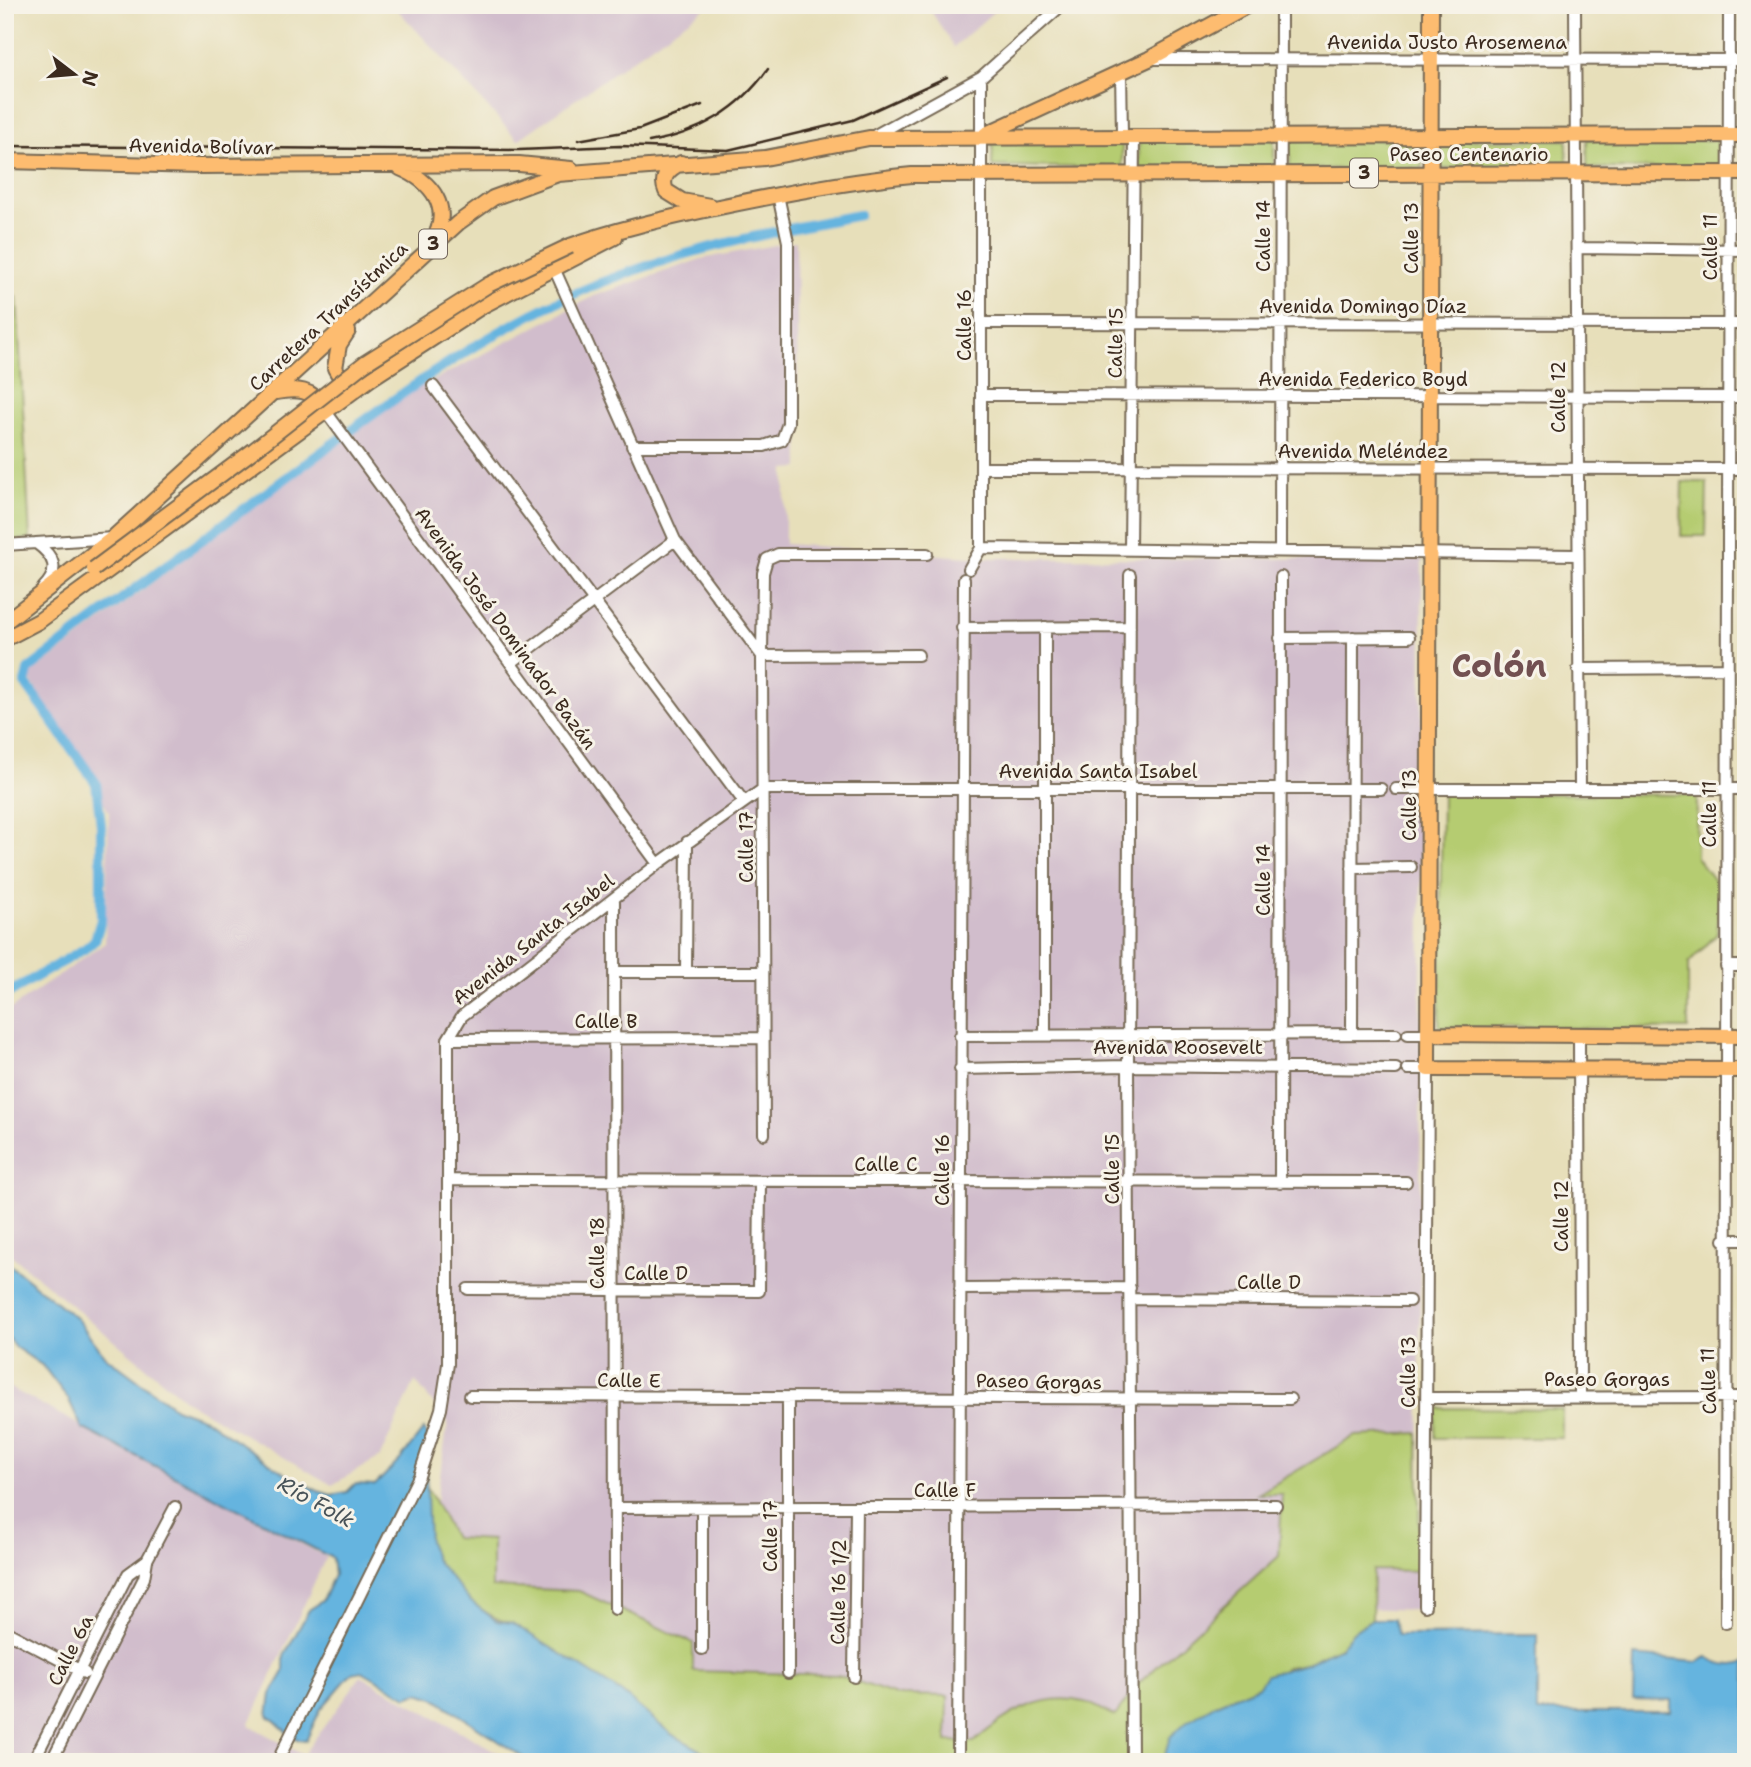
<svg xmlns="http://www.w3.org/2000/svg" width="1751" height="1767" viewBox="0 0 1751 1767" font-family="'Shantell Sans',sans-serif">
<style>
.industrial{fill:#d1bdcc}
.green{fill:#b5cc71;stroke:#787b48;stroke-width:2}
.water{fill:#65b4df;stroke:#506f7e;stroke-width:2}
.lines{fill:none;stroke-linecap:round;stroke-linejoin:round}
.canal{stroke:#65b4df;stroke-width:10}
.minor-casing{stroke:#776955;stroke-width:14}
.major-casing{stroke:#776955;stroke-width:18}
.minor{stroke:#fff;stroke-width:10}
.major{stroke:#fdbc6f;stroke-width:14}
.rail{stroke:#3b2a1e;stroke-width:2.5}
.major-bridge-casing{stroke:#776955;stroke-width:18;stroke-linecap:butt}
.major-bridge{stroke:#fdbc6f;stroke-width:14}
.labels{text-anchor:middle;stroke-width:6;stroke-linejoin:round;paint-order:stroke}
.shield{fill:#f7f3e8;stroke:#73665b;stroke-width:2}
.shield-label{font-size:18px;font-weight:bold;fill:#3b2a1e}
.street-label{font-size:19px;fill:#3b2a1e;stroke:#f7f3e8}
.water-label{font-size:21px;font-style:italic;fill:#485358;stroke:#f7f3e8}
.town-label{font-size:33px;font-weight:bold;fill:#725051;stroke:#f7f3e8}
</style>
<rect width="100%" height="100%" fill="#f7f3e8"/>
<filter id="ink" filterUnits="userSpaceOnUse"><feTurbulence type="fractalNoise" baseFrequency=".0143" numOctaves="2"/><feDisplacementMap in="SourceGraphic" scale="14" xChannelSelector="R" yChannelSelector="G"/><feConvolveMatrix kernelMatrix="1 2 1 2 8 2 1 2 1" color-interpolation-filters="sRGB"/></filter>
<filter id="wash" filterUnits="userSpaceOnUse"><feTurbulence type="fractalNoise" baseFrequency=".00686" numOctaves="4" result="noise"/><feDisplacementMap in="SourceGraphic" scale="28" xChannelSelector="R" yChannelSelector="G"/><feGaussianBlur stdDeviation="1.57" result="paint"/><feColorMatrix in="noise" values="0 0 0 0 0 0 0 0 0 0 0 0 0 0 0 0 0 1.4 0 .05"/><feComposite in="paint" operator="in"/></filter>
<g filter="url(#wash)">
<rect width="100%" height="100%" fill="#e7dfba"/>
<!-- industrial -->
<path class="industrial" d="M393 5H709L518 140Z
M927 5H1001L954 47Z
M796 241 799 468 785 469V544L983 558 1422 559 1419 1610 1265 1605 1143 1762H754L486 1594 433 1523 448 1422 415 1381 380 1457 332 1485 188 1402 5 1250V1013L105 943 109 812 28 676 398 399 594 296 701 259Z
M5 1385 326 1557 249 1725 303 1755 361 1676 515 1762H5Z"/>
<!-- green -->
<path class="green" d="M993 137 1122 139V168L992 166Z
M1139 139 1274 140V170L1139 169Z
M1422 139V168L1290 169V140Z
M1587 139 1721 140V169L1587 168Z
M1437 140H1567V169H1437Z
M17 297 30 539 5 541V298Z
M1682 482H1707L1706 536H1681Z
M1442 793 1697 795 1696 857 1719 887 1717 934 1688 964V1029L1439 1027Z
M1436 1408 1562 1409V1438H1435Z
M1418 1433 1420 1571 1373 1570 1372 1619 1353 1632 1342 1646 1305 1664 1287 1667 1259 1686 1216 1704 1164 1757 1163 1762H722L671 1734 622 1693 512 1623C481 1619 434 1572 429 1541 426 1523 427 1503 426 1485L454 1538 492 1540V1587L579 1591 693 1643V1671L838 1675 896 1695 948 1696 947 1741 974 1742C1004 1715 1041 1691 1084 1702 1094 1704 1105 1712 1115 1716L1139 1683 1279 1556 1282 1494H1258L1355 1436Z"/>
<!-- water -->
<path class="water" d="M5 1261 77 1319 105 1356 175 1408 205 1419 290 1477 318 1491 331 1495 347 1492 355 1484 375 1485 400 1460 424 1429 428 1437 426 1472 429 1541 435 1559 469 1600 497 1621 512 1623 622 1693 671 1734 722 1762H530L434 1698 418 1693 407 1697 362 1671 352 1673 320 1710 306 1741C286 1739 283 1724 268 1716L271 1694 284 1672V1656L309 1610 322 1601 334 1575 332 1558 82 1428 69 1400 43 1366 15 1347 5 1334Z
M1372 1619H1393L1397 1635 1537 1634V1712H1671V1701L1633 1700 1634 1656 1697 1662 1707 1657C1719 1664 1733 1668 1746 1662V1762H1163L1170 1737 1186 1722 1216 1704 1259 1686 1266 1675 1305 1664 1341 1647 1353 1632Z"/>
<g class="lines">
<!-- canal -->
<path class="canal" d="M5 995 86 948 95 940 101 920V825L96 783 25 683 28 670C111 605 197 544 282 481 373 414 463 345 565 298 659 255 759 234 859 215"/>
</g>
</g>
<g filter="url(#ink)">
<g class="lines">
<defs>
<path id="minor" d="M1575 5 1580 789
M1150 59 1746 60
M1121 71 1122 135
M870 138 981 77 1062 5
M1577 248 1746 250
M554 268 675 540 762 656 918 655
M981 323 1746 324
M433 386 744 802
M981 395 1746 397
M327 413 658 864
M632 446H764L782 440 788 423V242L778 195
M981 468 1746 469
M36 543C54 556 61 570 43 588
M5 545 113 538
M981 548 1576 555
M1130 550 1134 136
M1280 551 1281 5
M969 569 981 548V77
M1130 575 1128 1066 1132 1762
M1045 627V1035
M962 628 1130 627
M1280 638 1409 637
M511 663 675 540
M1578 669 1726 668
M1396 789H1746
M1352 868 1411 867
M614 898 615 1609
M1726 966H1746
M614 972H763
M686 972 687 842
M1352 1033 1353 637
M1408 1034H1428
M1579 1035 1580 1396
M960 1036 1396 1034
M448 1039 763 1038
M960 1069 1128 1066 1396 1069
M1408 1069H1428L1425 1606
M764 1134 762 656 763 573 767 559 778 554H927
M449 1180 1406 1182
M1280 1183 1281 577
M1724 1240H1746
M468 1289 759 1291 760 1181
M960 1289 1130 1288
M1130 1299 1409 1301
M470 1396 1290 1399
M1427 1398 1746 1397
M615 1508 1276 1505
M702 1508V1649
M1726 1623 1729 5
M5 1631 85 1673
M788 1673V1399
M854 1677 856 1508
M33 1762 128 1574 147 1560
M51 1762 144 1578 147 1560 175 1507
M277 1762 419 1476 441 1409 448 1364V1039L462 1016 658 864 763 789H1381
M958 1762 964 579"/>
<path id="major" d="M1431 5 1428 1069 1746 1070
M986 134 1149 59 1248 5
M5 161 200 166 519 164 571 169
M681 163C669 169 660 177 666 191L682 201 710 206
M400 168C431 181 454 208 432 242
M570 246C614 230 659 220 705 210 774 195 842 182 912 175L1746 173
M348 331 339 345 335 368 339 375 354 380
M276 392C297 388 312 389 325 408
M5 622 113 538 458 223 493 198 558 174 765 158 869 138 1746 135
M5 639 39 621 370 379 484 305 615 237
M1428 1034 1746 1036"/>
</defs>
<!-- minor casing -->
<use href="#minor" class="minor-casing"/>
<!-- major casing -->
<use href="#major" class="major-casing"/>
<!-- minor -->
<use href="#minor" class="minor"/>
<!-- major -->
<use href="#major" class="major"/>
<!-- rail -->
<path class="rail" d="M578 140 640 129 702 105
M649 142C698 134 740 109 768 69
M5 146 519 150 620 146 728 150 853 120 947 77"/>
<defs>
<path id="major-bridge" d="M94 569 254 450 365 363 488 285 570 246"/>
</defs>
<!-- major-bridge casing -->
<use href="#major-bridge" class="major-bridge-casing"/>
<!-- major-bridge -->
<use href="#major-bridge" class="major-bridge"/>
</g>
</g>
<g class="labels">
<!-- shield labels -->
<g class="shield">
<rect x="1350" y="158.5" width="28" height="29" rx="5"/>
<rect x="419" y="229.5" width="28" height="29" rx="5"/>
</g>
<g class="shield-label">
<text x="1364" y="179">3</text>
<text x="433" y="250">3</text>
</g>
<!-- street labels -->
<g class="street-label">
<text x="1447" y="49">Avenida Justo Arosemena</text>
<text transform="translate(201 146) rotate(1)" y="7">Avenida Bolívar</text>
<text x="1469" y="161">Paseo Centenario</text>
<text transform="translate(1263 236) rotate(-90)" y="7">Calle 14</text>
<text transform="translate(1411 238) rotate(-90)" y="7">Calle 13</text>
<text transform="translate(1710 247) rotate(-90)" y="7">Calle 11</text>
<text x="1363" y="313">Avenida Domingo Díaz</text>
<text transform="translate(328 316) rotate(-43)" y="7">Carretera Transístmica</text>
<text transform="translate(964 325) rotate(-90)" y="7">Calle 16</text>
<text transform="translate(1115 343) rotate(-89)" y="7">Calle 15</text>
<text x="1363" y="386">Avenida Federico Boyd</text>
<text transform="translate(1558 397) rotate(-90)" y="7">Calle 12</text>
<text x="1363" y="458">Avenida Meléndez</text>
<text transform="translate(506 628) rotate(54)" y="7">Avenida José Dominador Bazán</text>
<text x="1098" y="778">Avenida Santa Isabel</text>
<text transform="translate(1409 805) rotate(-90)" y="7">Calle 13</text>
<text transform="translate(1709 814) rotate(-90)" y="7">Calle 11</text>
<text transform="translate(746 847) rotate(-90)" y="7">Calle 17</text>
<text transform="translate(1263 880) rotate(-90)" y="7">Calle 14</text>
<text transform="translate(533 939) rotate(-38)" y="7">Avenida Santa Isabel</text>
<text x="606" y="1028">Calle B</text>
<text x="1178" y="1054">Avenida Roosevelt</text>
<text x="886" y="1171">Calle C</text>
<text transform="translate(1112 1169) rotate(-90)" y="7">Calle 15</text>
<text transform="translate(942 1170) rotate(-90)" y="7">Calle 16</text>
<text transform="translate(1561 1216) rotate(-90)" y="7">Calle 12</text>
<text transform="translate(597 1253) rotate(-90)" y="7">Calle 18</text>
<text x="656" y="1280">Calle D</text>
<text x="1269" y="1289">Calle D</text>
<text transform="translate(1408 1372) rotate(-90)" y="7">Calle 13</text>
<text x="1607" y="1386">Paseo Gorgas</text>
<text transform="translate(629 1380) rotate(1)" y="7">Calle E</text>
<text transform="translate(1039 1381) rotate(1)" y="7">Paseo Gorgas</text>
<text transform="translate(1708 1381) rotate(-92)" y="7">Calle 11</text>
<text x="945" y="1497">Calle F</text>
<text transform="translate(770 1536) rotate(-90)" y="7">Calle 17</text>
<text transform="translate(838 1592) rotate(-89)" y="7">Calle 16 1/2</text>
<text transform="translate(70 1650) rotate(-63)" y="7">Calle 6a</text>
</g>
<!-- water labels -->
<g class="water-label">
<text transform="translate(316 1502) rotate(29)" y="7">Río Folk</text>
</g>
<!-- town labels -->
<g class="town-label">
<text x="1499" y="677">Colón</text>
</g>
</g>
<!-- margin -->
<rect width="1751" height="1767" fill="none" stroke="#f7f3e8" stroke-width="28"/>
<!-- north arrow -->
<g transform="translate(74 74) rotate(106)" stroke="#f7f3e8" stroke-width="5" paint-order="stroke">
<path d="M0-5L12 26L0 18L-12 26Z" fill="#3b2a1e"/>
<text y="-10" font-size="19" font-weight="bold" text-anchor="middle" fill="#3b2a1e">N</text>
</g>
</svg>
